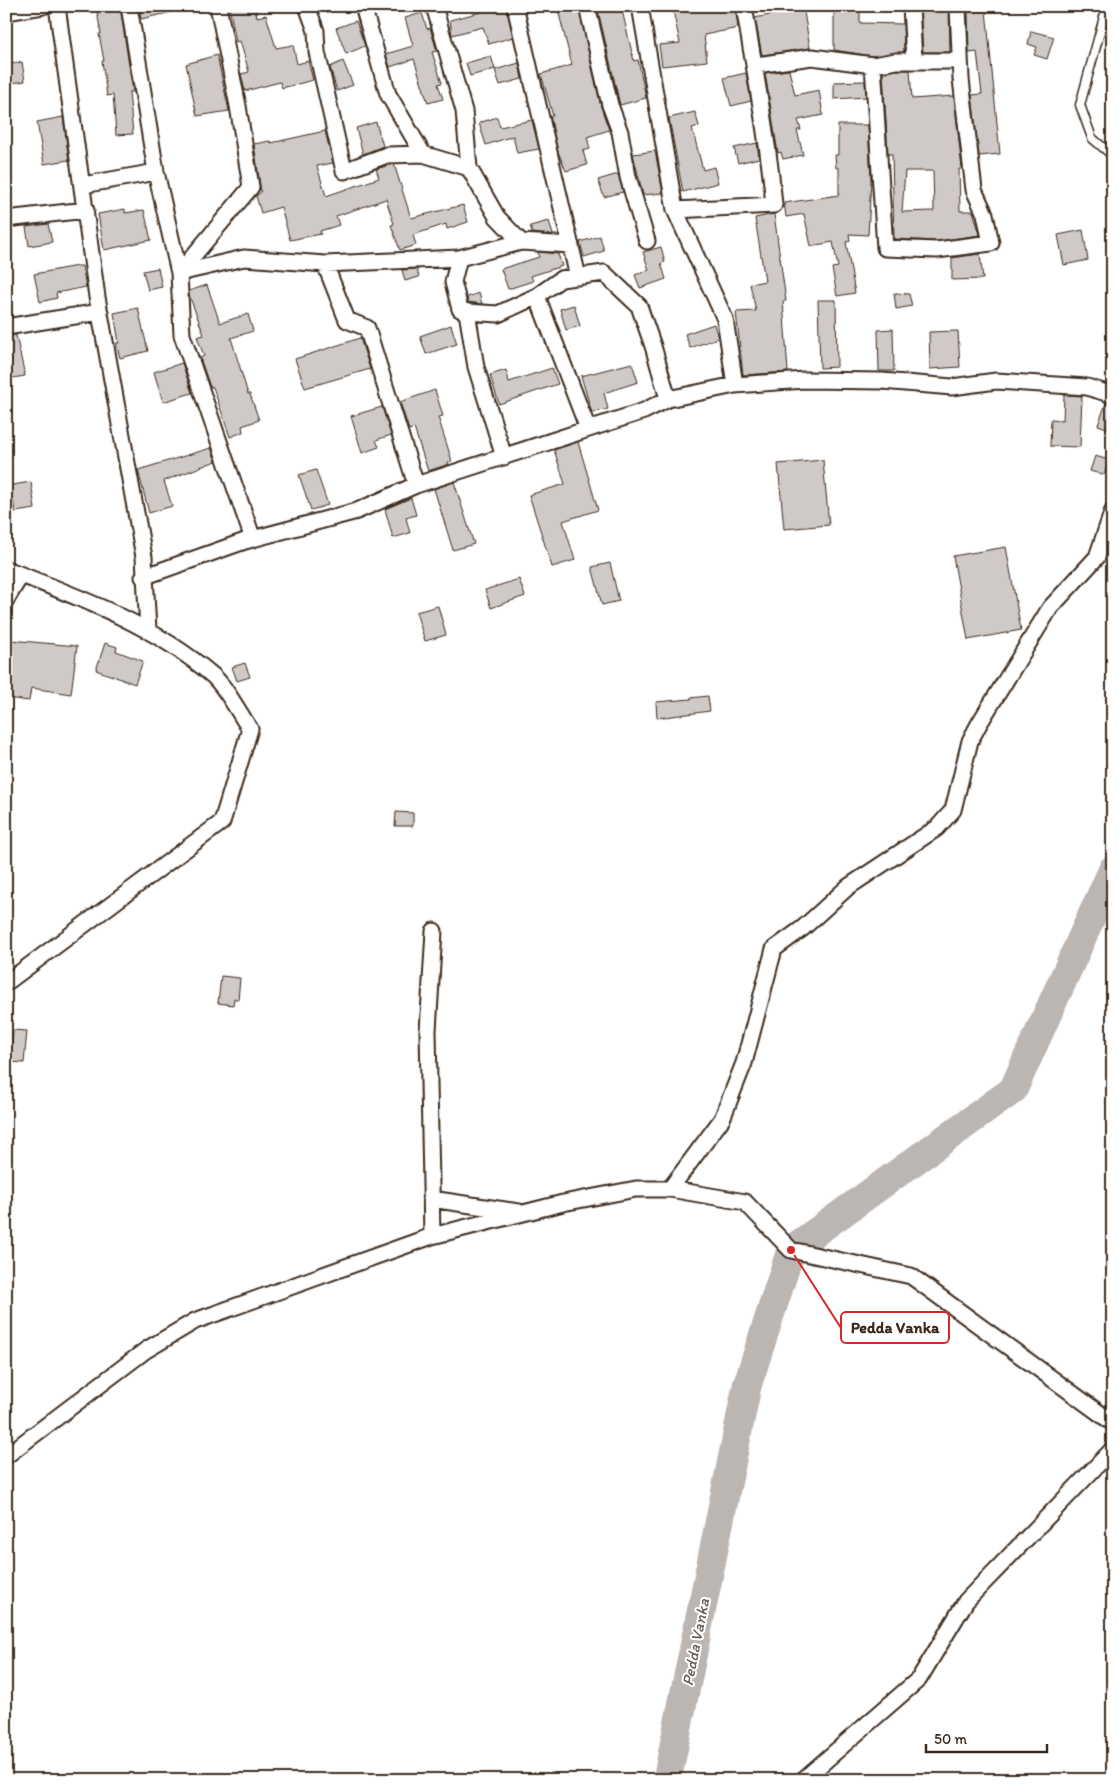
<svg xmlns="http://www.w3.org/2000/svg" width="1119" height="1786" viewBox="0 0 1119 1786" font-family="Itim,sans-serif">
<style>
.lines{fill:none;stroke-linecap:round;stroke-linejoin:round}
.river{stroke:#bcb6b3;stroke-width:29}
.building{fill:#cfcac7;stroke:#3b2a1e;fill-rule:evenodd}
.service-casing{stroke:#3b2a1e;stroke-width:11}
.minor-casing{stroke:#3b2a1e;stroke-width:19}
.service{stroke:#fff;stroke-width:8}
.minor{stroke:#fff;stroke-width:15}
.labels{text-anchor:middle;stroke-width:4;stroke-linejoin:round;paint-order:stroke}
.water-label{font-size:16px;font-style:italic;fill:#685b52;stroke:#fff}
.leader{fill:none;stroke:#d62828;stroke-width:2}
.callout-dot{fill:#d62828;stroke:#fff;stroke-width:2}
.callout{fill:#fff;stroke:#d62828;stroke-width:2}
.callout-label{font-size:16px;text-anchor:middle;font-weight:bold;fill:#3b2a1e}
</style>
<rect width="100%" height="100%" fill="#fff"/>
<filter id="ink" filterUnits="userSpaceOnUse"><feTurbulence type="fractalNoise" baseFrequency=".02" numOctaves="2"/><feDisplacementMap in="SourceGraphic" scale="10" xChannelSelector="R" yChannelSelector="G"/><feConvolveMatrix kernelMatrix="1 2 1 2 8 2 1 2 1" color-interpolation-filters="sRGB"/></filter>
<g filter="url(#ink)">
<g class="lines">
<!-- river -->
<path class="river" d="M667 1780 747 1386 791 1250 1013 1090 1113 869"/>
</g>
<!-- building -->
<path class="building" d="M96 6H120L133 92H129L133 134 116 135 113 95 107 96 102 61H104L99 34H101Z
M139 6H172V12L141 19Z
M229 6H255L257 17 266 15 276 48 293 45 297 64 308 61 313 80 282 88 280 82 245 91 241 74 249 72 240 41 236 42Z
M479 6H506L513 37 489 44 483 27 452 35 450 20 481 12Z
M557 6H578L601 107 609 130 587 137 590 149 583 151 587 165 566 171 558 152 550 116H553L541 74 572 65Z
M597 6H621L634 61 638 60 646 98 620 105Z
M672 6H735L738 28 704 35 707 61 662 66 659 45 680 43Z
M782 6H803L810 48 762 55 755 18 783 12Z
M834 6H860V23L903 24 904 52 873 56 834 50Z
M920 6H949L950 52H923Z
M986 10 1000 154 979 156 972 95 982 94 977 52 969 53 968 12Z
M422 13 427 29 430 28 437 51 432 52 442 83 438 84 443 99 428 103 414 59 390 67 386 54 413 46 405 18Z
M356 21 365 46 346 54 336 28Z
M1031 31 1054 37 1047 59 1034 55 1037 47 1028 44Z
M217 55 229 111 197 116 186 64Z
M491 56 495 69 470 76 466 63Z
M343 61 353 85 337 91 330 67Z
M22 62 25 81 6 84V65Z
M519 63 522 79 500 85 495 70Z
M789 70 795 95 819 90 823 115 798 120 801 130H797L803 155 783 159 781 152 778 153 765 73Z
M897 70H910L912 99 954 96 962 169H959L960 211H973L980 235 937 241 894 239 892 154H888L883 73ZM905 171H933L934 211 902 212Z
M746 73 751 101 731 106 724 78Z
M865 81 866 97 834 99V82Z
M695 112 699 126 692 128 703 170 714 167 718 183 683 192 669 118Z
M63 117 69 160 44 164 37 122Z
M497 117 500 127 532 120 539 149 517 153 513 136 486 145 479 123Z
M376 122 383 146 363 154 356 128Z
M838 125H868L871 180 868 235 849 234 850 241 846 242 855 293 837 296 832 268 838 267 833 242 811 246 804 214 786 217 784 203 839 195V168H836L835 155H838Z
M325 131 333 163 317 166 326 196 379 178 376 169 394 164 411 218 463 205 468 222 447 229 446 224 413 235 416 245 400 250 391 225 394 224 386 199 336 216 339 225 320 231 321 234 290 240 281 207 261 213 256 196 261 192 254 144 270 141 271 143Z
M757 143 759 158 738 163 734 148Z
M655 151 663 193 643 195 633 154Z
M618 174 623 192 604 197 598 180Z
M125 209V213L144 210 151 240 104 250 98 214Z
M774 214 786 301H783L788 372 743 375 736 312 756 311 750 284 765 281 755 218Z
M549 221 553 235 532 233 530 226Z
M48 224 52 242 29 246 26 227Z
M1083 230 1088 260 1064 265 1058 235Z
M600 236 604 251 584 257 580 242Z
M661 247 665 262 661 263 666 279 640 288 635 275 649 270 643 252Z
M538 252 558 254 562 266 531 276 533 281 508 289 501 269 539 257Z
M980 254 983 279 952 280V258Z
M77 266H82L86 287 56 293 57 298 40 302 34 274Z
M158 268 162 287 148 290 143 271Z
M417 269 419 277 405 281 402 270Z
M207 285 220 323 248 314 253 331 231 338 248 394H250L259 420 242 426 243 432 230 437 213 387H210L200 358 204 356 197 337 204 335 189 295V291Z
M479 293 482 304 468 302 467 297Z
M894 293 909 294 912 306 896 309Z
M818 300H836L837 367 820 368Z
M574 305 580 326 566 330 560 309Z
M138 308 148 351 120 358 116 343H119L114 313Z
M714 324 718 338 690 348 685 334Z
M451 325 457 344 426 354 420 336Z
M893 329 894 371H879L878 330Z
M958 331 960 367 930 369 929 332Z
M16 335 25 376 6 379V336Z
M360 338 370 369 305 388 295 359Z
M182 363 192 393 163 402 154 372Z
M632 363 638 382 604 393 608 409 592 413 581 376Z
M552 368 558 384 499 404 490 375 506 370 509 382Z
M435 390 443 416 438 417 452 461 448 462 449 464 428 471 414 428 409 430 400 402Z
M1064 395 1082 396 1080 447 1050 446 1051 419 1063 420Z
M1106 403 1113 404V430L1098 425Z
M382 407 391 435 376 440 379 447 362 453 351 416Z
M578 442 598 510 563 521 575 560 552 567 529 495 565 484 554 450Z
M211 448 216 461 164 481 172 506 149 513 138 470Z
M1095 456 1109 460 1104 475 1090 471Z
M823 460 829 525 784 529 778 464Z
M316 470 328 505 311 510 299 475Z
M31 482 35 509 15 512 13 500 6 501V486Z
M454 482 474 544 453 550 434 489Z
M411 498 416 515 406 518 410 533 393 538 385 509Z
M1006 547 1021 630 968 640 953 556Z
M610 563 619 601 602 605 592 567Z
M519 579 525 596 491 608 485 590Z
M438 606 446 635 425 641 416 612Z
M10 640 77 646 71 694 31 688 29 701 6 698V668Z
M105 643 117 647 116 651 143 661 135 684 96 670Z
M245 663 250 677 237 681 232 667Z
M708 696 710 711 657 718 656 702 691 699 690 698Z
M396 812 413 813V826H395Z
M221 976 240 978 238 1000 234 998 233 1005 218 1003Z
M13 1030 27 1031 24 1063 10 1062Z"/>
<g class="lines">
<defs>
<path id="service" d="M1107 6 1080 105 1092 138 1113 156"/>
<path id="minor" d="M57 6 97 297 144 557 148 630
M307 6 316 31 317 52 344 171 387 155 423 154 469 168
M363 6 388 94 423 154
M515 6 578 277
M587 6 610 105 620 132 628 177 647 241
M640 6 675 210 774 205C768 138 755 73 744 6
M911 6 914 61
M958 6 961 79 974 190 985 214 991 243 937 250 885 248 873 65 896 61H960
M6 12 43 6
M756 65 812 57 873 65
M156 172 179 273
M83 185 156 172 129 6
M675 210 725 319 735 385
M6 219 86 210
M521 242 571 245
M459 258 453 282 460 309 467 312
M179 273 251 187 238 106 218 6
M6 327 100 312
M588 429 537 296 561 279 604 273 639 306 653 346 668 399
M504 457 476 367 467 312 498 314 537 296
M416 485 367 328 347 320 325 264 459 258 521 242 497 217 469 168 464 111 434 6
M253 539 182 335 179 273 244 258 325 264
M6 569C78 597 153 624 212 675 226 687 239 713 250 729L222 822 6 983
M143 577 245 541 357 511 416 485 644 411 668 399 735 385 805 380 882 381 952 387 996 381 1087 387 1113 395
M6 600 21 575
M670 1189 722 1119 744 1063 774 949 803 928 848 887 937 828 953 810 970 741 979 724 1050 608 1097 557 1113 510
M431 1199 519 1212
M432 1236 428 1031 434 931
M6 1456 146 1350 195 1321 432 1236 563 1203 636 1189H670L745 1202 791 1250 911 1276 1113 1423
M803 1780 919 1679 966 1601 1113 1449"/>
</defs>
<!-- service casing -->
<use href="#service" class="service-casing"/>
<!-- minor casing -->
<use href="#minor" class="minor-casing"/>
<!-- service -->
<use href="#service" class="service"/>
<!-- minor -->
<use href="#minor" class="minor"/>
</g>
</g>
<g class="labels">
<!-- water labels -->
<g class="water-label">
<text transform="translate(695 1642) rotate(-79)" y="6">Pedda Vanka</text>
</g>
</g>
<!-- callouts -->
<path class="leader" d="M791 1250L841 1328"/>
<circle class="callout-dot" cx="791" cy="1250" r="5"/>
<rect class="callout" x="841" y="1312" width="108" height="31" rx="5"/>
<g class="callout-label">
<text x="895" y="1333">Pedda Vanka</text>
</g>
<!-- margin -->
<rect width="1119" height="1786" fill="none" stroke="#fff" stroke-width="25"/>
<rect x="12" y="12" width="1094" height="1761" fill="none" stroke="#3b2a1e" stroke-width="2" filter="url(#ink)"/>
<!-- scale -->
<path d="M926 1744v8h121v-8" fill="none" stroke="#3b2a1e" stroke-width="2.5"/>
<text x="934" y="1744" font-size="15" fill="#3b2a1e" stroke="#ffffff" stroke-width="4" paint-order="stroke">50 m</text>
</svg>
